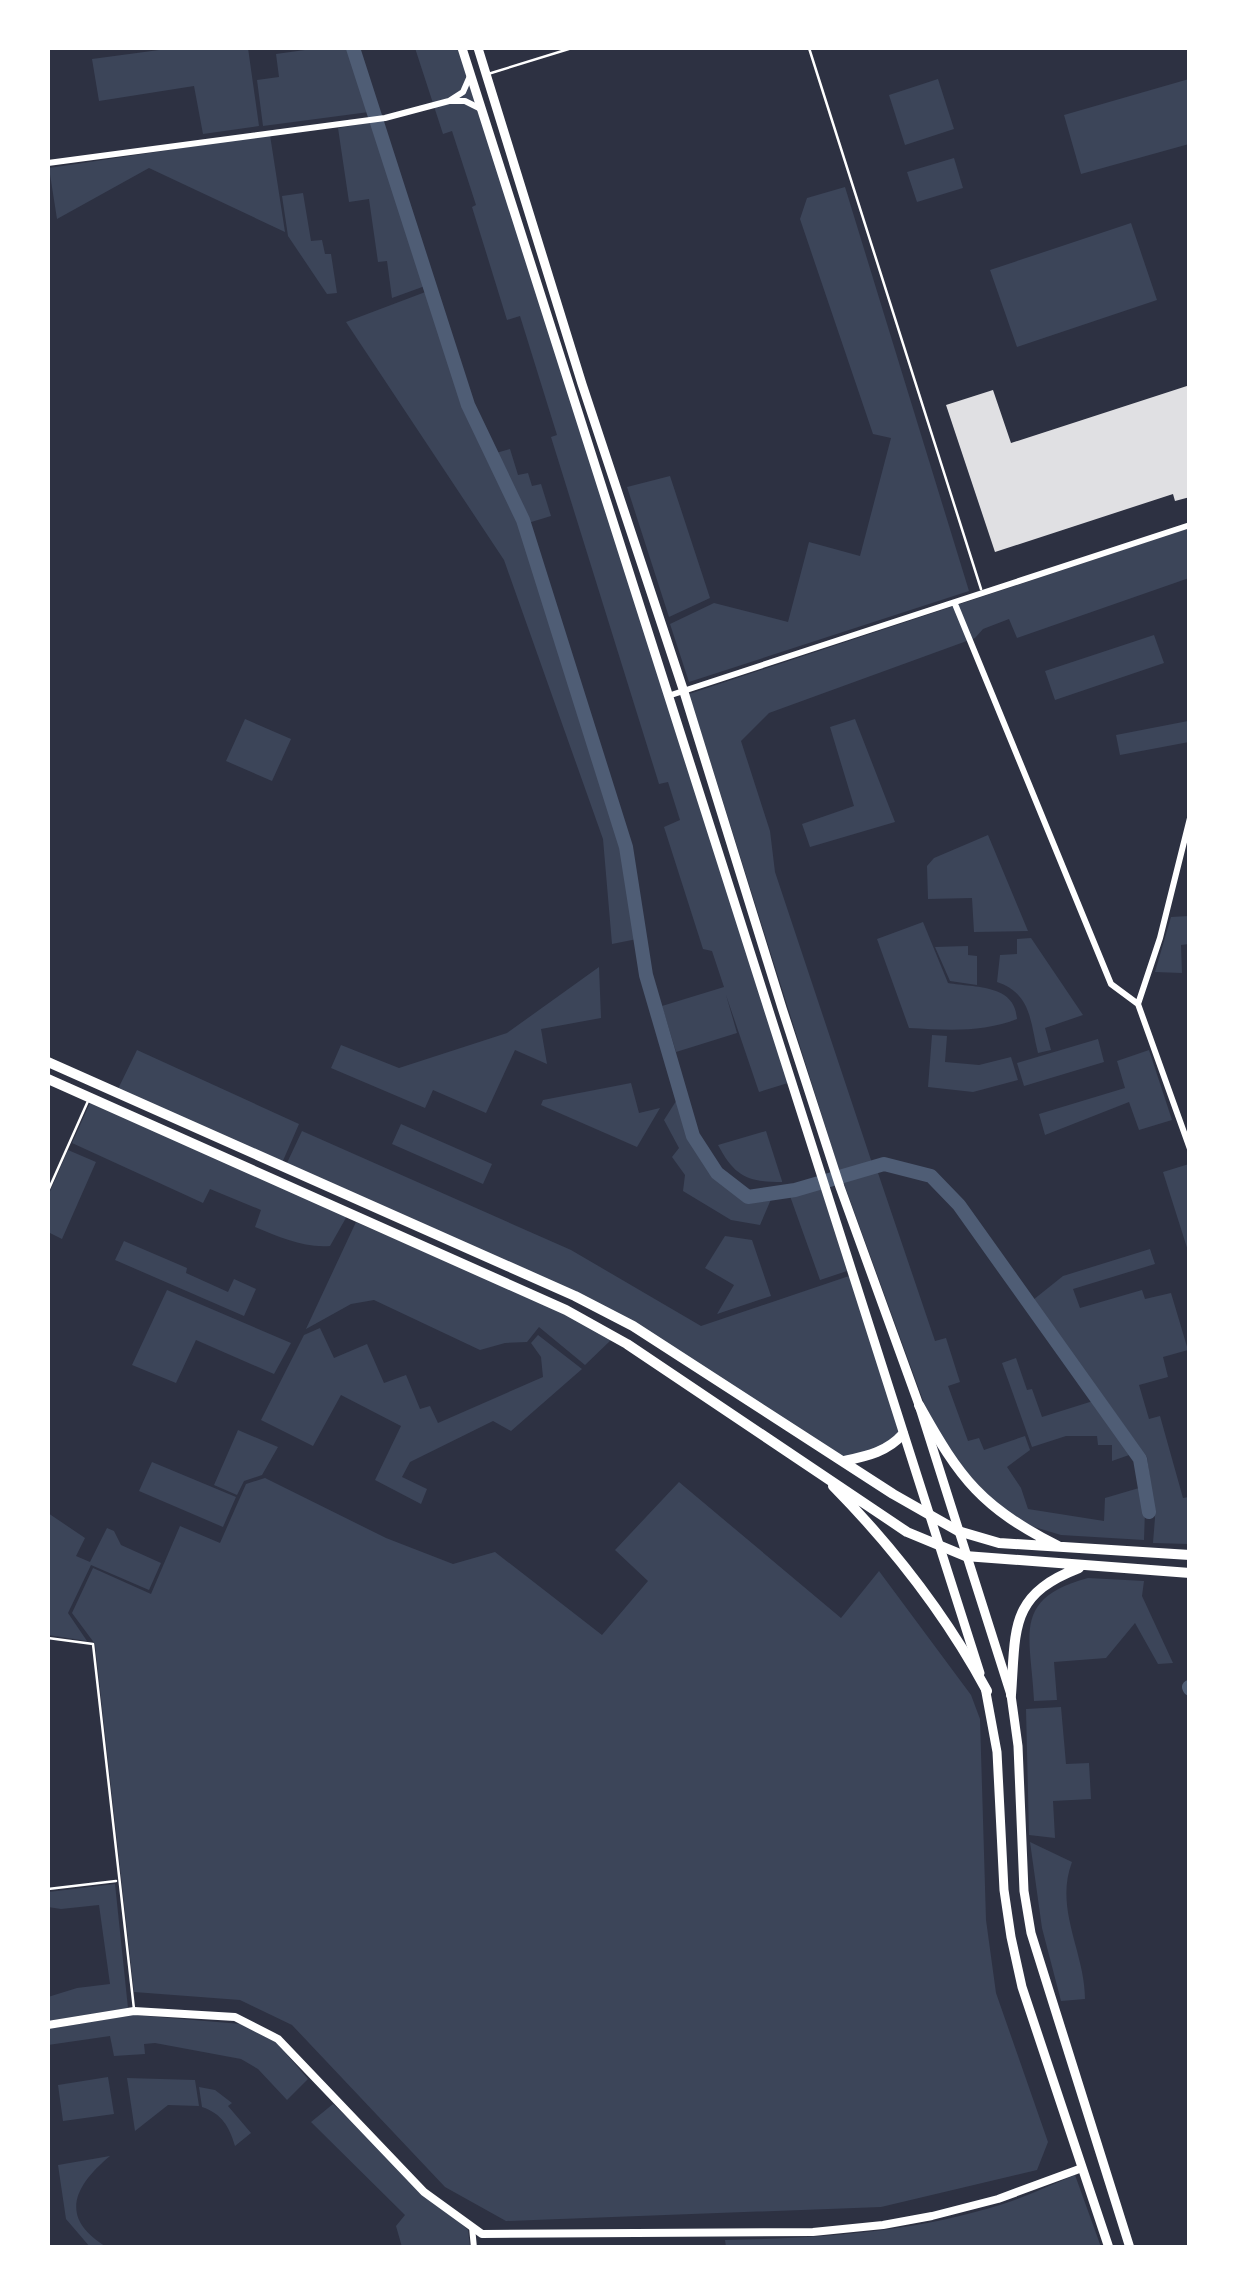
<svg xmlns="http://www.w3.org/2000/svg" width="1237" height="2295" viewBox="0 0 1237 2295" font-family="'Source Sans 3',sans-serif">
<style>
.green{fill:#3c4559}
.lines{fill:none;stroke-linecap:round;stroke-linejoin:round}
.canal{stroke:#4f5d75;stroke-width:14}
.building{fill:#e0e0e3}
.service{stroke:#fff;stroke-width:2.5}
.minor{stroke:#fff;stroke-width:6}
.tertiary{stroke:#fff;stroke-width:8}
.secondary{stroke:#fff;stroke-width:9}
.trunk{stroke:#fff;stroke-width:10}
</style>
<rect width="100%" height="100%" fill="#2d3142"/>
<!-- green -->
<path class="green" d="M174 48H248L259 126 203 134 194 86 99 101 92 59Z
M319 48H350L369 112 263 126 257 80 279 77 276 54Z
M415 48H459L788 1083 759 1092 726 995 737 1033 676 1052 662 1006 724 987 712 951 703 949 664 827 680 820 668 782 659 784 551 437 557 435 520 316 507 320 472 207 476 205 452 131 443 134Z
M938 79 954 129 905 145 889 95Z
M1189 79V144L1081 174 1064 115Z
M372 122 425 286 392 298 387 261 378 262 369 199 349 202 338 128Z
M270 135 285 232 149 168 57 219 49 168Z
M954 158 963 188 917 202 907 172Z
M845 187 969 591 689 682 670 624 714 603 788 622 809 542 860 556 891 438 873 434 800 219 807 198Z
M303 193 311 241 322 240 325 254H331L337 293 327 294 288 236 282 196Z
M1131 223 1157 300 1017 347 990 270Z
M428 291 464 403 521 519 624 849 637 939 612 944 603 839 504 560 346 322Z
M510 449 518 475 528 473 532 486 541 484 551 516 528 523 496 453Z
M670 476 710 598 669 617 627 487Z
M1189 528V578L1017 638 1009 619 983 629 975 638 769 713 741 741 770 831 775 872 872 1163 840 1173 689 694Z
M1154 635 1164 663 1055 700 1045 671Z
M245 719 291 739 272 781 226 761Z
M855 719 895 822 810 847 802 824 854 806 830 727Z
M1188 721 1189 742 1120 755 1116 735Z
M988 835 1028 931 974 932 972 898 928 899 927 866 934 858Z
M1189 916V944L1181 945 1182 973 1155 972 1171 917Z
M923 922 948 983C976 988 1015 984 1017 1019 981 1033 947 1030 909 1028L877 939Z
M1031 938 1083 1015 1045 1028 1051 1050 1038 1053C1030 1022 1032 994 997 982L1000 955 1017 954V939Z
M968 946V955L977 956V985L950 981 935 947Z
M599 967 601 1018 541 1029 547 1064 515 1050 486 1113 433 1090 425 1108 331 1068 341 1045 399 1068 507 1033Z
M932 1035 947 1036 945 1062 979 1065 1011 1057 1018 1080 973 1092 928 1087Z
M1098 1039 1104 1062 1024 1086 1017 1063Z
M137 1050 299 1124 282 1163 118 1089Z
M1149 1050 1172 1120 1139 1130 1129 1102 1045 1135 1039 1114 1125 1088 1117 1061Z
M631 1083 639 1113 660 1108 637 1147 541 1105 543 1100Z
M678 1098C694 1150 704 1168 747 1201L772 1197 760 1225 731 1220 683 1191 685 1175 672 1157 679 1148 664 1120Z
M90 1103 347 1216 330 1246C303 1248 280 1237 255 1227L261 1210 210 1189 203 1203 72 1143Z
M401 1124 492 1164 483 1184 392 1144Z
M302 1131 571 1250 701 1326 852 1275 902 1434 891 1445 844 1459 634 1323 286 1165Z
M766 1131 782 1181V1182C748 1182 735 1177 718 1145Z
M68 1150 96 1162 62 1239 48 1232V1196Z
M1189 1164H1190L1189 1254 1163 1172Z
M877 1170 935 1341 946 1338 960 1382 948 1386 968 1441 979 1438 984 1450 1025 1436 1030 1450 1007 1467 1021 1488 1028 1509 1104 1521 1105 1498 1139 1488 1145 1511 1144 1540 1061 1535 1021 1523 1007 1515 953 1459 924 1403 843 1181Z
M821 1188 847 1271 820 1280 790 1196Z
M356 1222 565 1313 611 1340 585 1365 539 1327 527 1342 505 1343 480 1350 374 1300 351 1304 306 1329Z
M725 1236 752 1240 771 1296 717 1314 734 1285 705 1268Z
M124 1241 187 1268 186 1273 228 1292 234 1279 256 1289 244 1316 115 1260Z
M1150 1249 1155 1264 1073 1289 1080 1308 1142 1290 1145 1299 1171 1293 1188 1350 1163 1357 1168 1377 1139 1385 1149 1419 1160 1416 1183 1498 1189 1497V1544L1153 1543 1155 1518 1147 1457 1033 1300 1063 1276Z
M167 1290 291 1343 274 1374 196 1340 176 1383 132 1365Z
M320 1328 334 1358 367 1344 384 1383 406 1375 420 1409 430 1406 438 1423 543 1377 541 1357 531 1343 538 1335 582 1369 511 1431 493 1421 410 1462 402 1477 427 1489 421 1504 375 1480 401 1426 341 1395 313 1446 261 1420 304 1335Z
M1016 1358 1027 1390 1032 1389 1042 1417 1093 1401 1132 1454 1112 1461V1445H1098L1097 1436H1066L1032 1447 1002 1363Z
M238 1430 278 1447 262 1475 244 1481 237 1495 214 1485Z
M152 1462 236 1497 223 1527 139 1491Z
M265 1478 386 1538 453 1564 495 1552 602 1635 648 1581 615 1550 679 1482 841 1618 879 1571 971 1695 980 1719 986 1920 996 1993 1048 2142 1037 2170 881 2207 506 2221 445 2187 292 2025 240 2000 134 1992 95 1644 72 1613 93 1568 151 1594 180 1526 220 1543 246 1484Z
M48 1513 85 1538 76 1556 90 1562 107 1528 114 1531 121 1545 161 1563 149 1590 91 1565 68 1613 87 1641 48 1635Z
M1088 1578 1144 1581 1142 1596 1173 1663 1158 1664 1135 1623 1106 1658 1054 1662 1057 1700 1034 1701C1031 1635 1011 1599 1088 1578Z
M1061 1707 1066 1764 1089 1763 1091 1799 1053 1801 1055 1838 1029 1835 1026 1709Z
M1030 1842 1072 1862C1054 1909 1085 1952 1085 1999L1061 2001 1042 1928Z
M115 1884 128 2008 48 2021V1997L77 1988 110 1984 99 1905 61 1909 48 1907V1892Z
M134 2015 241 2024 276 2042 308 2079 287 2100 258 2069 241 2059 155 2043 144 2044 145 2054 114 2056 110 2036 48 2045V2029Z
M108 2077 114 2114 63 2121 58 2085Z
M127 2078 195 2080 199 2106 168 2105 135 2131Z
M199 2087 215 2090 232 2103 228 2106 251 2133 235 2146C229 2126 222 2114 202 2107Z
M333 2104 468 2230 470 2247H402L396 2226 405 2215 311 2122Z
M110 2156C74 2186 58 2218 107 2247H90L66 2219 58 2165Z
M1075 2175 1101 2247H726L725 2240C819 2238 912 2233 1003 2204 1027 2196 1051 2185 1075 2175Z"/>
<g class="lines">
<!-- canal -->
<path class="canal" d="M353 48 468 405 523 520 626 847 646 975 693 1136 717 1173 748 1197 795 1190 884 1164 931 1176 959 1205 1140 1459 1149 1512
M1189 1687 1190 1689"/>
</g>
<!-- building -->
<path class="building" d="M1190 385V497L1175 501 1173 494 995 552 946 405 993 390 1011 443Z"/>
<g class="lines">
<!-- service -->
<path class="service" d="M809 48 981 589
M488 74 572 48
M48 1191 88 1101
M48 1638 93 1644 134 2009
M48 1889 116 1881"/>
<!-- minor -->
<path class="minor" d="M470 76 463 92 449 101H465L479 108
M48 163 385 118 449 101
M955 604 1111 984 1138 1004 1190 1149
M668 696 1190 525
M1138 1004 1160 938 1190 818
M472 2227 474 2248"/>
<!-- tertiary -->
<path class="tertiary" d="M48 2025 134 2011 235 2017 278 2039 424 2192 482 2234 813 2232 883 2225 932 2216 998 2199 1082 2168"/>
<!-- secondary -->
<path class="secondary" d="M462 48 980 1673
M478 48 582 384 684 692 782 1008 840 1187 919 1405 1011 1695 1018 1746 1024 1891 1031 1933 1130 2248
M985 1687 997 1752 1004 1890 1011 1937 1022 1987 1109 2248"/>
<!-- trunk -->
<path class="trunk" d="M48 1062 575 1296 633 1326 893 1494 958 1531 999 1543 1190 1555
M48 1079 566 1310 627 1344 907 1532 965 1556 1190 1573
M919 1405C960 1479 982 1508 1058 1546
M844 1461C867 1456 887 1452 903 1434
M833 1486C892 1546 947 1617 987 1691
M1011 1695C1016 1628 1009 1595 1079 1568"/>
</g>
<!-- border -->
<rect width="1237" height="2295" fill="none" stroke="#ffffff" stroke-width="100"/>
</svg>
